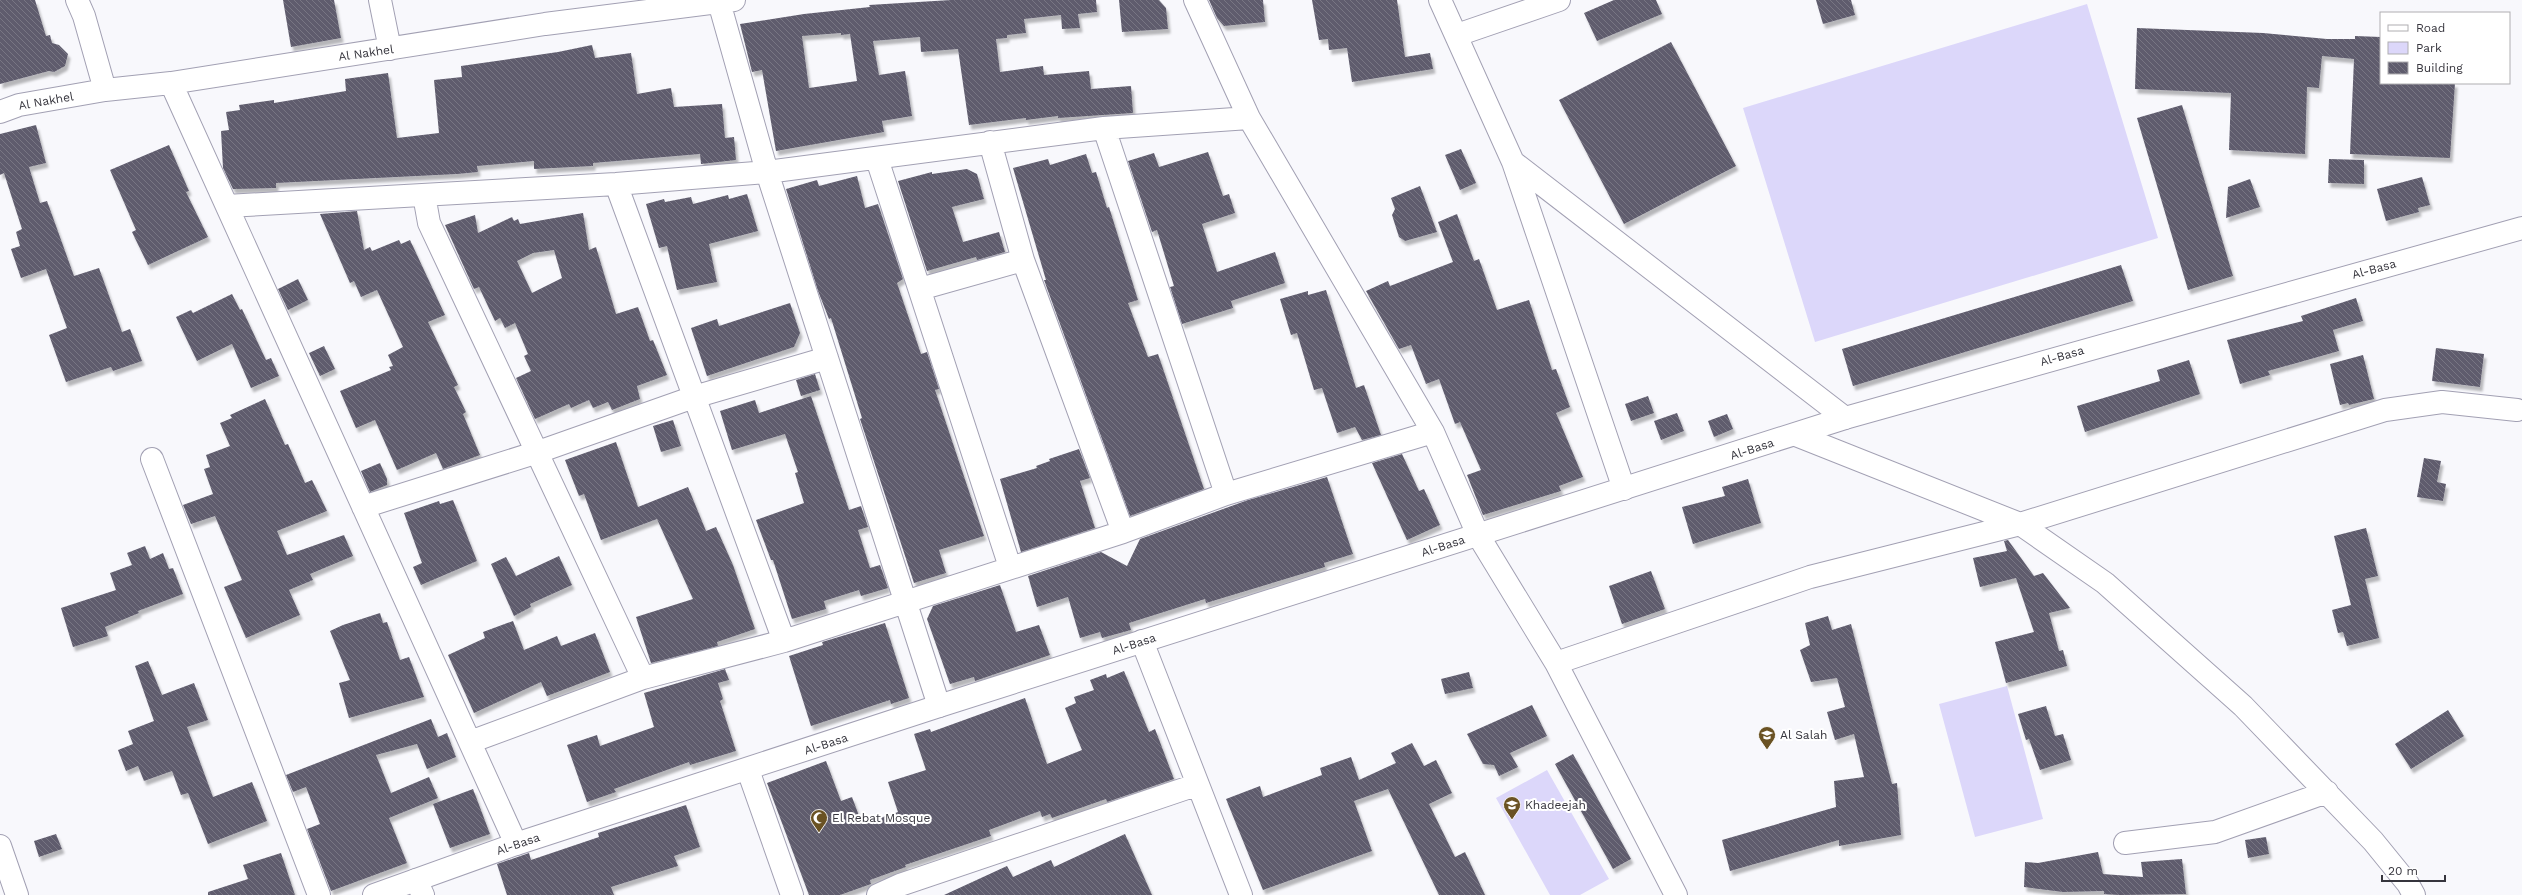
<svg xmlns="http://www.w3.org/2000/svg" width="2522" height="895" viewBox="0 0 2522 895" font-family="'Work Sans',sans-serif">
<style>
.park{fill:#dcd7fa}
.building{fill:url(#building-back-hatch);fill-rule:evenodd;filter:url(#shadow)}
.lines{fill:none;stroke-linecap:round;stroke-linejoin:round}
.street-casing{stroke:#a2a0b3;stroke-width:24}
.secondary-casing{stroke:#a2a0b3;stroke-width:24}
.street{stroke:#fff;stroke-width:22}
.secondary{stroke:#fff;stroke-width:22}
.labels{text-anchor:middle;stroke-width:4;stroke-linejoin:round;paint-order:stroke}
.street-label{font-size:12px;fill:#36353d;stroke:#fff}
.poi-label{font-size:12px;fill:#36353d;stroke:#fff;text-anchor:start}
</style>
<defs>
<pattern id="building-back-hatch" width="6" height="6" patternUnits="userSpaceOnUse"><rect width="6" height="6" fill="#5f5c6d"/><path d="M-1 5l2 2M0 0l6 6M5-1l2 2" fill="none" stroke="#787683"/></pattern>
<filter id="shadow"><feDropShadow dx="2.5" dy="4.5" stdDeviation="1" flood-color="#0004"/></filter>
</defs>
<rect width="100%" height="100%" fill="#f8f8fc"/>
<!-- park -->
<path class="park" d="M2087 4 2158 238 1815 342 1743 108Z
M2007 686 2043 819 1975 837 1939 704Z
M1547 770 1609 879 1580 895H1550L1496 798Z"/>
<!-- building -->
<path class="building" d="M0 0H35L46 36 50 35 52 43 59 45 68 54 65 66 54 72 49 71 0 84Z
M283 0H334L341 38 291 47Z
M951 0H1096L1097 12 1078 14 1080 28 1062 29 1061 15 1024 19 1026 33 1007 35V38L996 39 1000 72 1043 66 1044 75 1089 71 1091 89 1131 86 1133 113 1058 118V116L1026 120V118L969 125 958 49 921 52 920 37 873 41 879 75 905 71 912 116 882 121 884 132 776 151 762 70 752 72 740 24 804 14 870 7 869 5ZM841 33V35L850 34 857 81 809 88 802 36Z
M1119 0H1159L1166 8 1168 29 1122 32Z
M1209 0H1263L1265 22 1224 26 1217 18Z
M1312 0H1397L1405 57 1430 53 1433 69 1352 82 1347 48 1329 50 1328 39 1319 40Z
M1614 0H1656L1662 14 1597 41 1584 13Z
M1816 0H1851L1855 15 1823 24Z
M2137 28 2263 33 2327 39H2355V36L2381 37V83H2455L2450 158 2350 154 2354 59 2322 56 2319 88 2307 87 2305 154 2229 150 2231 93 2135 89Z
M1671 42 1736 166 1624 224 1559 100Z
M592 45 595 58 631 53 637 94 671 88 674 107 722 104 725 138 734 137 736 160 701 164 700 154 593 163V166L534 169V161L477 166 478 172 457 174 276 183V188L233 189 223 168 221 131 229 130 226 112 240 110 239 105 274 100V103L346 91 345 79 388 73 397 138 439 133 434 80 462 77 461 66 558 52Z
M2182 105 2233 276 2188 290 2137 118Z
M36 125 46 163 29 167 40 203 47 201 74 276 99 268 122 332 130 329 142 361 113 371 111 367 66 382 49 335 67 328 46 269 21 278 11 249 20 246 16 232 22 229 4 173 0 175V134Z
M169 145 189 191 186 192 208 237 148 265 132 232 136 230 110 170Z
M1461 149 1476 183 1460 190 1445 155Z
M1208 152 1223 196 1229 194 1235 213 1202 224 1217 272 1275 252 1285 283 1231 301 1233 308 1182 324 1170 287 1174 286 1157 230 1152 232 1128 161 1154 153 1159 167Z
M1086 154 1092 173 1096 172 1107 208 1109 207 1138 300 1128 303 1148 357 1158 354 1204 489 1130 516 1044 280H1046L1013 168 1048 159 1050 165Z
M2329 159 2364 160V184L2328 183Z
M967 169 977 174 984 199 952 207 963 242 999 232 1005 252 977 260 976 257 927 271 898 181 932 172V174Z
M857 176 865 208 878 204 903 279 897 283 921 354 927 352 939 389 935 390 984 536 939 550 946 573 914 583 860 419 862 418 831 318 829 319 818 291 786 189 817 180 819 186Z
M2422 177 2430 205 2418 208 2419 212 2386 221 2377 189Z
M2250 179 2260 207 2226 218 2228 187Z
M1420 186 1437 232 1405 241 1399 237 1392 215 1395 209 1391 198Z
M747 194 758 231 709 244 717 282 677 290 667 246 659 248 646 204 664 199 665 202 691 197 693 204 728 195 729 199Z
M357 211 364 250 370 247 372 251 399 240 401 244 410 240 445 315 428 322 458 385 454 387 466 412 463 414 480 455 443 469 436 453 397 470 375 420 356 428 340 391 391 370 389 367 393 366 388 355 403 347 377 290 361 297 354 281 350 283 320 214Z
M583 213 589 250 596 247 616 314 638 307 650 341 653 340 667 375 637 386 640 399 612 410 608 402 593 408 589 400 571 408 569 404 535 419 516 378 531 371 524 356 528 354 515 323 505 328 500 318 495 321 479 287 474 289 445 225 475 215 478 233 512 217 514 221 518 219 520 224ZM554 250 562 278 532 293 517 261 533 253Z
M1457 214 1474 261 1479 259 1497 310 1529 300 1552 370 1556 369 1570 407 1556 413 1583 477 1559 486 1561 491 1483 515 1467 475 1481 470 1460 422 1455 424 1439 379 1426 384 1411 345 1399 349 1366 291 1388 281 1390 286 1453 262 1438 222Z
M2121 265 2133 301 1853 386 1842 349Z
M298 279 308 300 288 310 278 289Z
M1326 290 1356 388 1364 385 1381 435 1362 440 1355 427 1337 433 1322 388 1314 390 1297 333 1291 335 1280 299 1308 291V295Z
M232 294 240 310 242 309 266 360 271 358 279 376 251 388 232 344 197 361 176 317 191 310 193 313Z
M2356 298 2363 321 2333 330 2339 351 2268 371 2270 375 2240 384 2227 340 2303 321 2301 316Z
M790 303 800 333 794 347 707 376 691 328 717 319 719 326Z
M324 346 335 369 320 376 309 353Z
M2436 348 2484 354 2480 387 2432 381Z
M2363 355 2374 399 2349 405 2348 403 2340 405 2330 364Z
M2189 360 2200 394 2085 432 2077 406 2160 381 2157 370Z
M815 374 820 390 801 396 796 380Z
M811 396 849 510 861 506 868 527 858 530 870 568 880 565 888 588 861 596 859 590 824 601 826 609 792 619 773 560H771L756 520 804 503 795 473 798 472 785 434 732 450 720 411 755 400 759 413Z
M1648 396 1654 413 1631 421 1625 404Z
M265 399 285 445 288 444 305 483 312 480 327 511 277 531 287 555 344 535 353 556 310 574 313 580 289 590 300 615 246 638 224 587 242 580 215 516 191 524 183 505 213 494 204 469 210 467 206 455 230 446 220 423 232 418 230 415Z
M1677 413 1684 431 1661 440 1654 421Z
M1727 414 1733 429 1714 437 1708 421Z
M673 420 681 446 661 452 653 426Z
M616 442 638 507 688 487 706 531 716 527 733 565 755 629 717 642 718 646 651 663 636 617 693 599 657 519 601 540 584 494 579 496 565 460Z
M1079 449 1090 478 1080 481 1095 528 1021 552 1000 479 1037 468 1036 466 1050 461 1049 459Z
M1402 454 1419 491 1424 489 1440 525 1407 540 1372 463Z
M2424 458 2441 461 2437 482 2446 484 2443 501 2417 497Z
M380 463 387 479V485L370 492 361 471Z
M1327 477 1353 554 1324 563 1325 567 1206 603 1205 599 1129 623 1131 630 1102 638 1100 632 1080 638 1068 597 1037 607 1028 576 1101 552 1127 566 1140 539 1248 500Z
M1748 479 1761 523 1693 544 1682 507 1725 496 1722 487Z
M453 500 477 561 421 585 413 567 422 563 404 513 439 501 440 504Z
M2366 528 2378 576 2365 579 2379 638 2347 646 2343 632 2338 633 2332 610 2351 605 2334 536Z
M2008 540 2034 576 2043 573 2070 608 2049 613 2059 651 2063 650 2067 666 2006 683 1995 642 2034 632 2016 578 1980 587 1973 558 2007 551 2004 541Z
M145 546 150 559 163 553 169 569 173 568 183 594 138 611 139 613 105 627 108 636 73 647 61 608 116 590 110 573 132 565 127 553Z
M559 556 572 585 530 604 531 607 514 616 491 564 506 557 516 576Z
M1651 571 1665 609 1622 624 1609 586Z
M1000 585 1016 632 1039 625 1050 655 975 681 974 677 950 684 927 619 933 606Z
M380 613 383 623 387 622 400 660 409 657 424 697 349 718 339 683 350 680 330 631 343 625Z
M1828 616 1832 630 1851 624 1892 784 1897 783 1901 835 1839 846V840L1730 871 1722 840 1836 807 1834 781 1864 777 1854 734 1835 740 1827 712 1845 707 1837 678 1811 682 1800 650 1810 645 1805 623Z
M513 621 524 650 557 636 561 646 595 633 610 672 547 696 541 682 474 713 448 655 485 638 483 632Z
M885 623 909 698 891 704 890 700 811 726 789 656 823 645 822 642Z
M148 661 162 695 194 683 208 720 187 727 213 797 252 782 267 821 208 844 188 793 181 795 172 771 144 781 138 766 126 771 118 750 133 744 128 731 154 721 135 666Z
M725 669 729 680 718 683 723 699 720 701 736 751 690 765 689 762 614 789 616 792 587 802 567 745 597 735 600 746 654 727 644 693Z
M1124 671 1149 732 1155 729 1174 779 1107 802 1106 799 1052 818 1050 814 1042 817 1040 811 989 830 991 836 905 865 906 867 870 880 871 884 840 895H809L767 783 826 761 841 801 852 797 862 824 898 812 888 782 926 770 914 734 930 729 931 732 1025 698 1047 764 1082 750 1065 708 1076 703 1074 697 1094 690 1090 680 1106 674 1107 678Z
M1469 672 1473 688 1445 694 1441 679Z
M1532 705 1547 736 1510 753 1518 767 1499 776 1494 765 1483 764 1467 734Z
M2046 706 2055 736 2063 734 2071 760 2040 770 2029 739 2026 740 2018 714Z
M2448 710 2464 736 2411 769 2395 744Z
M431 719 438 737 447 733 456 757 427 769 417 744 376 755 391 793 429 777 438 798 389 818 407 863 331 891 307 829 320 824 306 787 293 792 286 775Z
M1412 743 1424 766 1436 760 1452 793 1429 804 1455 857 1465 852 1485 895H1439L1388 789 1354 801 1372 851 1263 890 1226 799 1260 786 1263 797 1322 775 1320 768 1351 757 1359 780 1396 763 1391 753Z
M1573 754 1631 859 1613 869 1555 764Z
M473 789 490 834 450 848 433 804Z
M686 805 700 847 674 856 678 866 611 887 614 895H507L497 864 529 853 531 860 599 837 598 833Z
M56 834 62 849 39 857 34 841Z
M1125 834 1152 895H944L1007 866 1013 877 1051 860 1054 867Z
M2266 837 2269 854 2248 858 2245 840Z
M2098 852 2103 874 2143 877 2141 862 2182 859 2186 894 2120 895 2104 894V891L2063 892 2024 887 2025 862 2038 863Z
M281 853 295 895H208V892L248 879 243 865Z"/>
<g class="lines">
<defs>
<path id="street" d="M77 0 84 16 105 90
M380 0 390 49
M1195 0 1249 118
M1440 0 1513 162 1624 489
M719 2 767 172 939 706
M1457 35 1559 0
M171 83 516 844
M0 112 19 105 105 90 171 83 545 24 734 0
M1104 128 1226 494
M990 142 1023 260 1123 532
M877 159 1010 567
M1513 162 1845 418
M616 184 784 641
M424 195 429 223 643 678
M227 206 616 184 767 172 1104 128 1249 118 1433 432 1478 535 1556 663 1676 895
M920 289 1023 260
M1796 435 2020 524 2105 583 2243 706 2373 841 2408 884 2414 895
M152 459 319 895
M363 507 538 452 694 397 827 358
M1142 641 1241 895
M1556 663 1810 577 2020 524 2385 410 2442 402 2517 410
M470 742 643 678 784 641 1123 532 1226 494 1433 432
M748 770 792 895
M2125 843 2215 832 2327 792
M416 880 423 895
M878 895 900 885 1196 785"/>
<path id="secondary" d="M0 846 17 895
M374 895 516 844 939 706 1845 418 2522 228"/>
</defs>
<!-- street casing -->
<use href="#street" class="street-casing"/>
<!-- secondary casing -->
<use href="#secondary" class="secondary-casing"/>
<!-- street -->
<use href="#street" class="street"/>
<!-- secondary -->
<use href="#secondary" class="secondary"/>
</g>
<!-- icons -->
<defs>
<symbol id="school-pin" viewBox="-11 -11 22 30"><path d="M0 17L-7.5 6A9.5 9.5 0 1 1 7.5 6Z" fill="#6a5223" stroke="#fff"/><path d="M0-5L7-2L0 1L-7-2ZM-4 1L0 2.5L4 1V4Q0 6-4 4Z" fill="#fff"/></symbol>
<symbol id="mosque-pin" viewBox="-11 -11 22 30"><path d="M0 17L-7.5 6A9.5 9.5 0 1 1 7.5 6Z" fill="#6a5223" stroke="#fff"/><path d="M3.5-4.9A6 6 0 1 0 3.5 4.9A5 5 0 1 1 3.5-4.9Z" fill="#fff"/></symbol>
</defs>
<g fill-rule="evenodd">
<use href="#school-pin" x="1757" y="725" width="20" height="27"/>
<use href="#school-pin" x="1502" y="795" width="20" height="27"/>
<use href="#mosque-pin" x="809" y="808" width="20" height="27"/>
</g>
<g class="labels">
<!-- street labels -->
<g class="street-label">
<text transform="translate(366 53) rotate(-8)" y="4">Al Nakhel</text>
<text transform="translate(46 101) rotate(-10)" y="4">Al Nakhel</text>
<text transform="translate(2374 269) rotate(-15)" y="4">Al-Basa</text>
<text transform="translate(2062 356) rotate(-16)" y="4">Al-Basa</text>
<text transform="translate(1752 449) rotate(-18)" y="4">Al-Basa</text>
<text transform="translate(1443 546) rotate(-18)" y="4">Al-Basa</text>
<text transform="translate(1134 644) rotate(-18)" y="4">Al-Basa</text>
<text transform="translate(826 744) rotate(-18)" y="4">Al-Basa</text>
<text transform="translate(518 844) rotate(-19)" y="4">Al-Basa</text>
</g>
<!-- poi labels -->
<g class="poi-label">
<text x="1780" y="739">Al Salah</text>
<text x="1525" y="809">Khadeejah</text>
<text x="832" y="822">El Rebat Mosque</text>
</g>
</g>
<!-- legend -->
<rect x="2380" y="12" width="130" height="72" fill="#ffffff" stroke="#afaeb1"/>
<rect x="2388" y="25" width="20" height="6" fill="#ffffff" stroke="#afaeb1"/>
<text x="2416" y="32" font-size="12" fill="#36353d">Road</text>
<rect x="2388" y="42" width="20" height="12" fill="#dcd7fa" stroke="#afaeb1"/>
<text x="2416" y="52" font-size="12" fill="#36353d">Park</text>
<rect x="2388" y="62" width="20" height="12" fill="url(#building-back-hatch)" stroke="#afaeb1"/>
<text x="2416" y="72" font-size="12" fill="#36353d">Building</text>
<!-- scale -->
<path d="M2382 875v6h63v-6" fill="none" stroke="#36353d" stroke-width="2"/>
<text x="2388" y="875" font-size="12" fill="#36353d" stroke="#ffffff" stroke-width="3" paint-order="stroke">20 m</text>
</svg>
